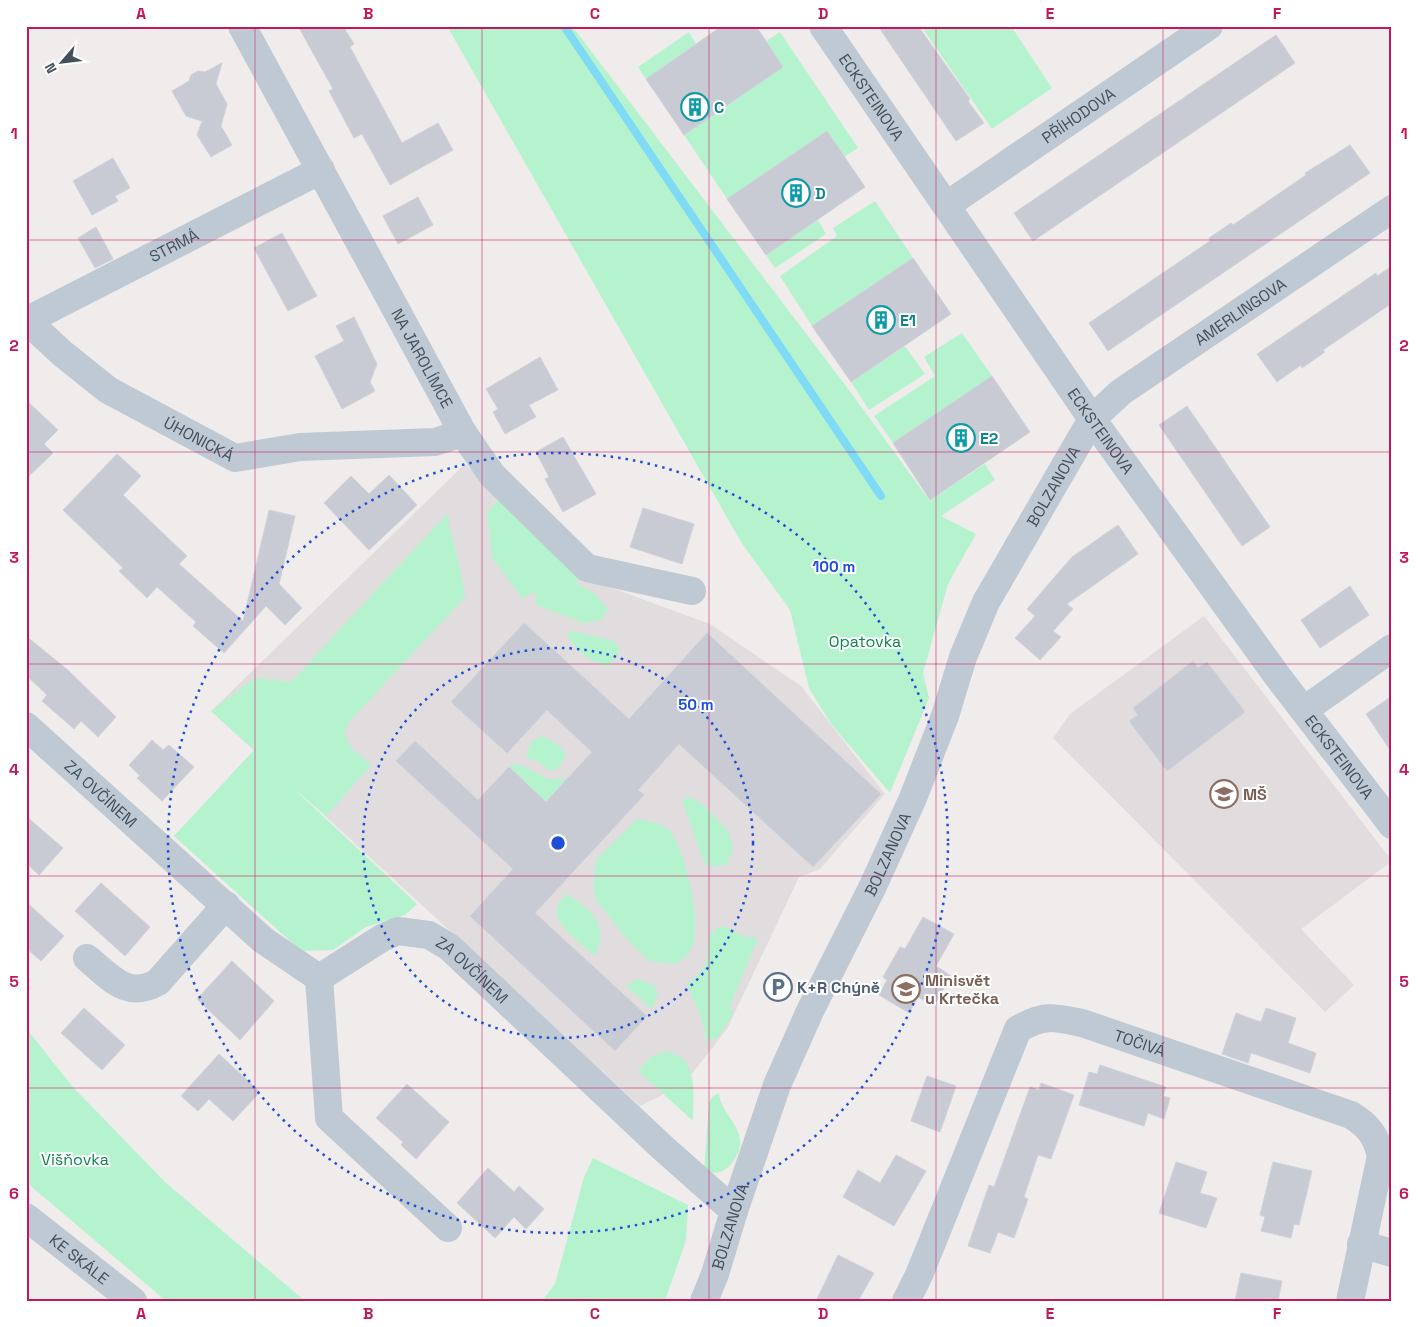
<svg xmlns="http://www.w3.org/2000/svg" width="1418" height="1327" viewBox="0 0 1418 1327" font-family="'Space Grotesk',sans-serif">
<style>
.education{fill:#e1ddde}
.green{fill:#b5f3ce}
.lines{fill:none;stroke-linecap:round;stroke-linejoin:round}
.stream{stroke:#7edaf5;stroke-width:8}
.building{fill:#c8cbd3;stroke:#d0d2d9}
.minor{stroke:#bec9d4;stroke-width:28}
.grid{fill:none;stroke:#c2185b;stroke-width:1;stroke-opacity:0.55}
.ring{fill:none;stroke:#1d4ed8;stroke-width:2.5;stroke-dasharray:2.5 5}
.labels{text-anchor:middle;stroke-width:4;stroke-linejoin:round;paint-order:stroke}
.street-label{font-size:16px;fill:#43505c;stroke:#fff}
.culture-label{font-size:16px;font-weight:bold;fill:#0d838f;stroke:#fff;text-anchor:start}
.park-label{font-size:16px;fill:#0d844b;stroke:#fff}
.education-label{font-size:16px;font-weight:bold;fill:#785e54;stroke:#fff;text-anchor:start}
.service-label{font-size:16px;font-weight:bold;fill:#4e5e75;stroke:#fff;text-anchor:start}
.centre{fill:#1d4ed8;stroke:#fff;stroke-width:2.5}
.ring-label{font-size:15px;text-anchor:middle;font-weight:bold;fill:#1d4ed8;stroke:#fff;stroke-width:4;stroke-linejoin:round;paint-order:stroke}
.neatline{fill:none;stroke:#c2185b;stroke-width:2}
.grid-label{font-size:16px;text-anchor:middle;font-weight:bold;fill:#c2185b}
</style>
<rect width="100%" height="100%" fill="#f0ecec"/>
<!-- education -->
<path class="education" d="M465 464 582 577 710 624 801 686 885 794 820 869 799 877 728 1027 717 1042 683 1085 640 1106 211 711Z
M1204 616 1392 861 1301 929 1354 985 1325 1012 1053 738 1070 714Z"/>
<!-- green -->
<path class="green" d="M447 26H572L846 386 932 504 930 500 985 464 995 480 941 516 976 534 948 584 923 673 929 698 890 793 831 724 809 688 790 610 741 542Z
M921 26H1011L1052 88 992 129Z
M689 32 696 44 646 79 638 67Z
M780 32 858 148 844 157 827 131 727 199 684 135 783 67 766 41Z
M875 201 913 258 812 326 780 276 837 236 833 228Z
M818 220 826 234 775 268 766 255Z
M962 333 992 376 893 443 874 416 935 376 924 357Z
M905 346 925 374 869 410 851 382Z
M500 498 582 577 575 583 593 592 608 609 601 620 584 623 536 605 535 591 523 599 492 558 487 512Z
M447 514 466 596 349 722 344 734 352 748 371 765 326 816 292 787 417 904 405 915 366 927 333 950 301 951 174 836 254 750 211 711 255 678 291 682Z
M573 631 614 641 619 648 617 657 608 666C593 664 572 648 567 634Z
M541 736C552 740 561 745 566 755L557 770H548L538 761 530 760 526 753 532 741Z
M511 764 523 766 548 779H567L546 802 509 767Z
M688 797C698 799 704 806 711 813 727 828 741 844 726 865L709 867 703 860 682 800Z
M637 819C648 820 664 823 671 833 686 852 704 929 690 951 687 956 681 960 676 964L649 961 624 936 597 901 593 886 596 860Z
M567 894C592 910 610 924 595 956 578 940 538 917 567 894Z
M725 926 742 936 758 938 729 1008 734 1012 720 1035 707 1043 700 1014 687 985C706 968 709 963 708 938L715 929Z
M637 979 654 985 658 994 652 1009 626 986Z
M26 1028 72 1086 165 1182 305 1301H166L26 1182Z
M663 1052C700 1053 693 1095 693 1121L638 1071 651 1057Z
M719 1093C720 1117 757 1133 731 1164 723 1174 715 1174 704 1171L709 1103 712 1097Z
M593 1158 688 1205 686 1240 665 1301H542L555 1284 584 1177Z"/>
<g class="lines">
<!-- stream -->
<path class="stream" d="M564 26 881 496"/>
</g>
<!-- building -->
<path class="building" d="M298 26H343L354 44 350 47 402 143 438 123 453 150 390 185 362 134 354 138 329 91 333 89Z
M722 26H756L783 67 684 135 646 79Z
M878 26H918L970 99 968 101 984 123 956 141Z
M1276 35 1295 63 1033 241 1014 213Z
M222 63 216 84 227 104 221 126 232 145 211 157 197 135 202 121 186 116 172 91 189 81 191 75 198 71 205 72Z
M827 131 865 187 766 255 727 199Z
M1350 145 1370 173 1108 351 1089 323 1210 241 1209 238 1231 223 1233 225 1306 175 1305 173Z
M113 158 130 188 115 196 118 201 92 215 73 181Z
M418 197 433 225 398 244 383 216Z
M96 227 113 259 95 268 78 238Z
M282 233 317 296 288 311 254 248Z
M913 258 951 314 851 382 812 326Z
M1392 266V303L1323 350 1325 352 1302 368 1301 365 1277 382 1257 354 1376 273 1377 276Z
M354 317 377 364 370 382 375 391 342 409 315 356 344 341 336 326Z
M540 357 558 390 529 405 536 417 505 434 493 412 498 409 486 389Z
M992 376 1030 432 930 500 893 443Z
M26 400 58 430 44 444 53 453 26 479Z
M1187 406 1270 527 1242 546 1159 425Z
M563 437 596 494 563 512 545 479 549 477 536 452Z
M117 454 141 476 123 495 187 556 179 564 243 621 269 510 295 516 279 584 302 608 285 625 266 606 224 653 193 626 196 622 157 587 147 598 119 571 123 568 63 510Z
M389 475 417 505 369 550 324 503 351 476 369 494Z
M643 508 694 524 682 564 630 547Z
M1118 525 1138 554 1067 604 1073 609 1053 631 1061 637 1040 660 1015 638 1035 616 1027 609 1072 557Z
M1350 586 1369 615 1320 648 1301 620Z
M524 623 629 719 707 633 881 794 813 867 679 744 638 790 644 795 535 913 647 1016 615 1051 470 916 513 869 396 761 415 741 478 800 509 767 546 802 567 779 592 752 547 710 507 753 451 702Z
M26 636 69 671 116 717 98 737 81 721 74 729 42 701 47 695 26 675Z
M1193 661 1198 668 1207 662 1245 712 1167 771 1129 721 1138 715 1133 708Z
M1392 696V753L1366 714Z
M152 740 163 750 169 745 194 767 162 801 137 778 140 776 129 765Z
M26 816 63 848 39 875 26 863Z
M101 883 150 927 125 956 75 911Z
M26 902 64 936 41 961 26 948Z
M923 917 954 934 936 966 951 976 934 1006 918 997 909 1013 879 995 887 980 883 977 900 947 905 949Z
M232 961 274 1001 240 1040 197 999Z
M84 1008 125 1045 102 1070 61 1033Z
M1266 1008 1296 1018 1288 1043 1316 1053 1310 1073 1251 1053 1248 1063 1222 1054 1236 1013 1261 1022Z
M219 1054 260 1092 233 1121 209 1099 198 1111 181 1096Z
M1100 1065 1166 1087 1163 1096 1170 1098 1164 1119 1148 1113 1144 1126 1079 1105 1089 1072 1097 1074Z
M927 1076 956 1086 940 1132 911 1121Z
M1041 1083 1074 1095 1051 1159 1038 1155 1024 1197 1028 1199 1014 1238 998 1232 990 1253 968 1246 989 1185 994 1187 1030 1087 1039 1090Z
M407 1084 449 1122 416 1159 401 1145 403 1142 376 1118Z
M896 1155 926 1171 894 1226 843 1197 858 1170 880 1183Z
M1176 1162 1207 1172 1200 1193 1217 1198 1206 1228 1159 1213Z
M1273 1162 1312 1171 1299 1225 1294 1224 1291 1238 1261 1231 1265 1217 1260 1215Z
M488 1168 514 1192 519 1186 544 1209 526 1229 514 1217 495 1238 457 1203Z
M838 1255 874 1273 858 1301H816Z
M1241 1273 1282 1281 1278 1301H1235Z"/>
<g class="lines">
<!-- minor -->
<g class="minor">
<path id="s1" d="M242 26 463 433 492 475 587 568 692 591"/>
<path id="s2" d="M823 26 1092 419 1278 677 1392 825"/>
<path id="s3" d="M947 205 1209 26"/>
<path id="s4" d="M26 320 63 354 108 390 235 458 300 447 435 442 463 433"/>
<path id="s5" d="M26 321 321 170"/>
<path d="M1304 710 1392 648"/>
<path id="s6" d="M26 726 263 940 319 978 382 938 398 931 429 935 449 947 663 1148 734 1211"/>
<path d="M87 958C110 977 127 1000 158 982L226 905"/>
<path d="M319 978 329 1118 448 1228"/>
<path id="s7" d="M26 1217 133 1301"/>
<path d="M1361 1244 1392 1253"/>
<path id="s8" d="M704 1301 715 1274 734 1211 777 1085 810 1011 873 886 913 798 945 716 963 657 986 602 1092 419 1121 392 1392 209"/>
<path id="s9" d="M906 1301 919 1275 1018 1029C1045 1014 1053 1017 1082 1023L1351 1115C1369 1126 1376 1136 1381 1156L1350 1301"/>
</g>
</g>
<!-- grid -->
<path class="grid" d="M255 26V1301M482 26V1301M709 26V1301M936 26V1301M1163 26V1301M26 240H1392M26 452H1392M26 664H1392M26 876H1392M26 1088H1392"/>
<!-- distance rings -->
<g class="ring">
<circle cx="558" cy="843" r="195"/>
<circle cx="558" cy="843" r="390"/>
</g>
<!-- icons -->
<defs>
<symbol id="building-ring" viewBox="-11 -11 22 22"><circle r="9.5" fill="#fff" stroke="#0f9aa8" stroke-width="1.5"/><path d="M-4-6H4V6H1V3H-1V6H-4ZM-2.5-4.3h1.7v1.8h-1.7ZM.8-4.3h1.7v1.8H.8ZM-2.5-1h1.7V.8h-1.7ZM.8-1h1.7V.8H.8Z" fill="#0f9aa8"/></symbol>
<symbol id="school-ring" viewBox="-11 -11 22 22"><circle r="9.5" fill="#fff" stroke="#8d6e63" stroke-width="1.5"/><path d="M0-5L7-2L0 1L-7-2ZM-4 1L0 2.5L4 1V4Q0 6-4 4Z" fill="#8d6e63"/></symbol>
<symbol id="parking-ring" viewBox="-11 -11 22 22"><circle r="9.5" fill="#fff" stroke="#5c6f8a" stroke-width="1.5"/><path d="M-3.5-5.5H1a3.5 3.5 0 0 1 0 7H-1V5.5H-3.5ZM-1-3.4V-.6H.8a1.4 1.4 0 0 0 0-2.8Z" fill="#5c6f8a"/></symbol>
</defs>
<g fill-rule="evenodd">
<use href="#building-ring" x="679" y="91" width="32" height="32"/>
<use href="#building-ring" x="780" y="177" width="32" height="32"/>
<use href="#building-ring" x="865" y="304" width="32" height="32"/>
<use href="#building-ring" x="945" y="422" width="32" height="32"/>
<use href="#school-ring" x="1208" y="778" width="32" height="32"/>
<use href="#parking-ring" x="762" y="971" width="32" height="32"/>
<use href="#school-ring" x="890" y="973" width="32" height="32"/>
</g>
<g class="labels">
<!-- street labels -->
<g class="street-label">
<text dy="6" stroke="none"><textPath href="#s2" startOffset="86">ECKSTEINOVA</textPath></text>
<text dy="6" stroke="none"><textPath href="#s3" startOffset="159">PŘÍHODOVA</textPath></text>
<text dy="6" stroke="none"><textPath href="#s5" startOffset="166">STRMÁ</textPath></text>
<text dy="6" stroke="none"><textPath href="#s8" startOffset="1150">AMERLINGOVA</textPath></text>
<text dy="6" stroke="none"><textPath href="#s1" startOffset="378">NA JAROLÍMCE</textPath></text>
<text dy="6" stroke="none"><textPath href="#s2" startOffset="491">ECKSTEINOVA</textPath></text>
<text dy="6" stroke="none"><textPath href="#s4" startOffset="211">ÚHONICKÁ</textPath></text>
<text dy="6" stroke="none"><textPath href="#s8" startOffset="889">BOLZANOVA</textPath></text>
<text dy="6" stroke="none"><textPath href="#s2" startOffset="895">ECKSTEINOVA</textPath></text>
<text dy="6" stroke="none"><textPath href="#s6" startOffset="101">ZA OVČÍNEM</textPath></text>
<text dy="6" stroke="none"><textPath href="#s8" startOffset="484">BOLZANOVA</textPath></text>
<text dy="6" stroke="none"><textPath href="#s6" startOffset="566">ZA OVČÍNEM</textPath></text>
<text dy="6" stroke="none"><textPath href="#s9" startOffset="422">TOČIVÁ</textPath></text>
<text dy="6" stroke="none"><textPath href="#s8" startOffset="79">BOLZANOVA</textPath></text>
<text dy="6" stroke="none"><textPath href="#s7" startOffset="68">KE SKÁLE</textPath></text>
</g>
<!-- culture labels -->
<g class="culture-label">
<text x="714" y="113">C</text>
<text x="815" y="199">D</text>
<text x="900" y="326">E1</text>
<text x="980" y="444">E2</text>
</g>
<!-- park labels -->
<g class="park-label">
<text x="865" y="647">Opatovka</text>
<text x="75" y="1165">Višňovka</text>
</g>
<!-- education labels -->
<g class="education-label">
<text x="1243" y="800">MŠ</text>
<text x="925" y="986">Minisvět<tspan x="925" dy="18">u Krtečka</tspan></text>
</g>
<!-- service labels -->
<g class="service-label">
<text x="797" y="993">K+R Chýně</text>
</g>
</g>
<circle cx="558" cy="843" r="8" class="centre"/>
<g class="ring-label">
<text x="834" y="572">100 m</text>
<text x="696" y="710">50 m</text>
</g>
<!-- border -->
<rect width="1418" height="1327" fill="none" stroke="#ffffff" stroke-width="55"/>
<!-- north arrow -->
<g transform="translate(62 62) rotate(242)" stroke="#ffffff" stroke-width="4" paint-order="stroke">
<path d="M0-4L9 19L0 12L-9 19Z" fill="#43505c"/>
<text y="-8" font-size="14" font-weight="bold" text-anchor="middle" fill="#43505c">N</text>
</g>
<rect x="28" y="28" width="1362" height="1272" class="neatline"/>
<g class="grid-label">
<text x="141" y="19">A</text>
<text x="368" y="19">B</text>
<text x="595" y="19">C</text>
<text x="823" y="19">D</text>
<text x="1050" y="19">E</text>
<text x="1277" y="19">F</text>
<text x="14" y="139">1</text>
<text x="1404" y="139">1</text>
<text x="14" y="351">2</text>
<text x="1404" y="351">2</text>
<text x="14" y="563">3</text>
<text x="1404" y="563">3</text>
<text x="14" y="775">4</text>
<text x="1404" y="775">4</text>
<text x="14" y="987">5</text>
<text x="1404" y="987">5</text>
<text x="14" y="1199">6</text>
<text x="1404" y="1199">6</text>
<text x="141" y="1319">A</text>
<text x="368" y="1319">B</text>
<text x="595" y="1319">C</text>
<text x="823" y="1319">D</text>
<text x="1050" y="1319">E</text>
<text x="1277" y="1319">F</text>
</g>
</svg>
